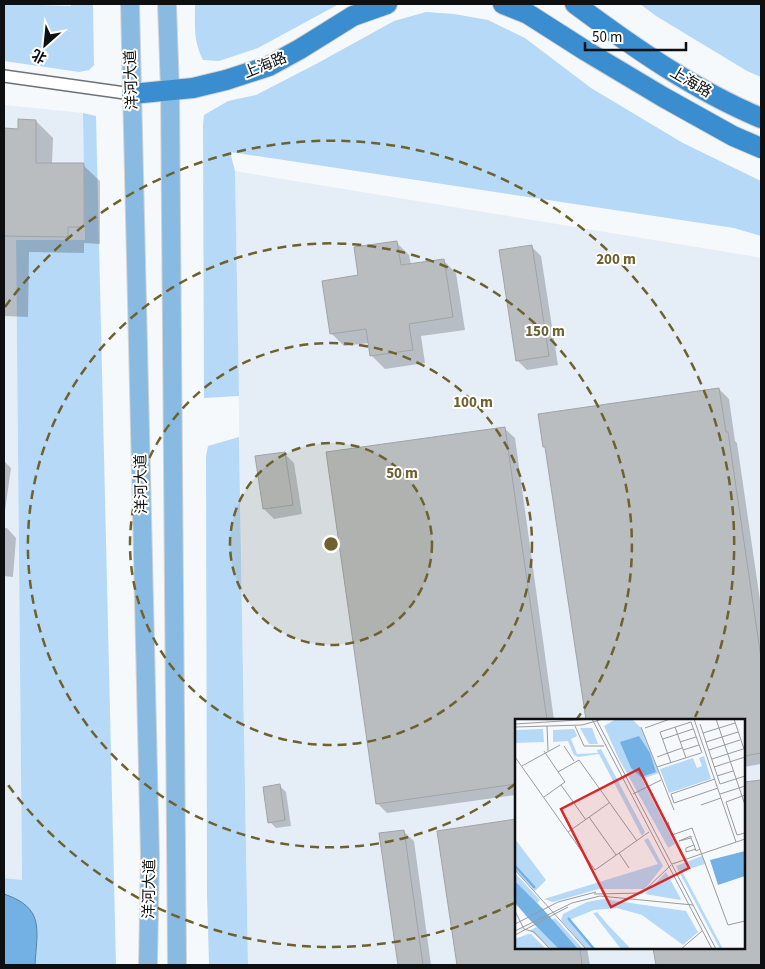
<svg xmlns="http://www.w3.org/2000/svg" width="765" height="969" viewBox="0 0 765 969" font-family="'Source Sans 3','Noto Sans SC',sans-serif">
<style>
.built{fill:#e5edf6;fill-rule:evenodd}
.green{fill:#b6d9f8}
.water{fill:#73b0e4;stroke:#5580a4}
.shadow{fill:#0003}
.building{fill:#b9bdc0;stroke:#a0a4a7}
.lines{fill:none;stroke-linecap:round;stroke-linejoin:round}
.street-casing{stroke:#6f7275;stroke-width:14}
.primary-casing{stroke:#d4d4d4;stroke-width:20}
.highway-casing{stroke:#d4d4d4;stroke-width:22}
.street{stroke:#fff;stroke-width:11}
.primary{stroke:#89bbe2;stroke-width:18}
.highway{stroke:#3a8dce;stroke-width:20}
.ring{fill:none;stroke:#6d612e;stroke-width:2.5;stroke-dasharray:9 6}
.labels{text-anchor:middle;stroke-width:4;stroke-linejoin:round;paint-order:stroke}
.street-label{font-size:15px;fill:#0e0f10;stroke:#fff}
.inset-river{fill:none;stroke:#73b0e4;stroke-width:2.5}
.inset-road{fill:none;stroke:#999b9e;stroke-width:1}
.view{fill:#d62828;fill-opacity:0.15;stroke:#d62828;stroke-width:2.5}
.inset-edge{fill:none;stroke:#0e0f10;stroke-width:2.5}
.centre{fill:#6d612e;stroke:#fff;stroke-width:2.5}
.ring-label{font-size:15px;text-anchor:middle;font-weight:bold;fill:#6d612e;stroke:#fff;stroke-width:4;stroke-linejoin:round;paint-order:stroke}
</style>
<rect width="100%" height="100%" fill="#f6f9fc"/>
<!-- built -->
<path class="built" d="M4 105 83 113 85 240H16L22 880 4 878Z
M235 171 751 256 761 258V965H248ZM516 720H744V948H516Z"/>
<!-- green -->
<path class="green" d="M4 4 71 6V4H93L94 65 89 70 79 72 4 61Z
M195 4H339L258 48 219 61 203 60C193 41 195 24 195 4Z
M640 4H761V77L747 71 656 16Z
M426 12 454 14 488 20 525 38 591 88 683 143 761 181V236L734 228 230 152 235 171 239 396 204 398 203 125 204 115 228 101 256 95 316 64 394 21Z
M83 113 96 116 116 965H4V878L22 880 16 240H85Z
M239 437 248 965H209L207 895 206 456 208 446Z"/>
<!-- water -->
<path class="water" d="M4 894C45 908 37 929 35 965H4Z"/>
<!-- shadow -->
<path class="shadow" d="M36 121 53 138 52 164 83 165 100 181V244L84 243V253L29 252 28 317 4 316V129L19 131Z
M396 242 409 255 411 265 443 260 456 273 465 330 421 336 425 363 385 369 372 356 369 343 344 346 331 333 360 276Z
M531 246 541 256 558 365 527 370 517 360Z
M719 389 729 399 735 441 737 443 761 607V764L744 767V720H587L547 449 544 446Z
M505 429 515 438 554 720H516V795L387 813 377 803Z
M284 453 294 463 302 514 274 519 264 509Z
M4 461 11 468 4 518Z
M4 528H7L16 538 13 577 4 576Z
M761 781V965H657L655 948H744V783Z
M280 786 286 792 291 826 276 828 270 822Z
M516 820V948H587L590 965H458L439 832Z
M404 832 414 841 431 965H399L381 834Z
M4 838 5 839 4 859Z"/>
<!-- building -->
<path class="building" d="M18 119 36 120V163H84V227H68V237L4 236V128L18 129Z
M397 241 401 265 444 259 453 317 409 324 413 350 370 356 366 329 330 334 322 281 358 275 354 247Z
M532 245 549 356 516 361 499 250Z
M719 388 726 432H728L761 658V753L744 756V720H586L545 447H543L538 414Z
M505 427 547 720H516V784L376 804 326 452Z
M285 452 293 505 263 509 255 456Z
M761 780V965H656L653 948H744V782Z
M280 784 285 820 268 823 263 787Z
M516 819V948H580L582 965H457L437 831Z
M404 830 423 965H398L379 833Z"/>
<g class="lines">
<defs>
<path id="street" d="M4 76 132 94"/>
<path id="primary" d="M130 4 150 856 148 965
M167 4 170 91 177 965"/>
<path id="highway" d="M503 4 528 14 586 51 663 97 733 136 761 148
M575 4C633 47 694 90 761 118
M132 94 193 88 226 80 269 66 300 49 353 16 387 4"/>
</defs>
<!-- street casing -->
<use href="#street" class="street-casing"/>
<!-- primary casing -->
<use href="#primary" class="primary-casing"/>
<!-- highway casing -->
<use href="#highway" class="highway-casing"/>
<!-- street -->
<use href="#street" class="street"/>
<!-- primary -->
<use href="#primary" class="primary"/>
<!-- highway -->
<use href="#highway" class="highway"/>
</g>
<!-- distance rings -->
<circle cx="331" cy="544" r="101" fill="#6d612e" fill-opacity=".12"/>
<g class="ring">
<circle cx="331" cy="544" r="101"/>
<circle cx="331" cy="544" r="201"/>
<path d="M515 784A302 302 0 1 1 577 719"/>
<path d="M514 903A403 403 0 0 1 5 781M5 307A403 403 0 0 1 695 717"/>
</g>
<g class="labels">
<!-- street labels -->
<g class="street-label">
<text transform="translate(265 65) rotate(-22)" y="5">上海路</text>
<text transform="translate(131 80) rotate(-92)" y="5">洋河大道</text>
<text transform="translate(691 82) rotate(30)" y="5">上海路</text>
<text transform="translate(141 484) rotate(-91)" y="5">洋河大道</text>
<text transform="translate(149 889) rotate(-89)" y="5">洋河大道</text>
</g>
</g>
<!-- overview -->
<g transform="translate(515 719)">
<rect width="230" height="230" fill="#f6f9fc"/>
<path d="M101 0H117L126 9 144 54 127 60 160 125 153 129 160 141 104 40 89 7ZM65 9H77L83 25H74ZM28 10 29 23 0 24V11ZM59 10 62 17 56 20 62 35 83 34 82 31 86 30 130 113 127 117 84 35 63 38 59 36 53 22 38 23V11ZM189 37 196 60 154 74 145 50 178 39 182 49 187 47 184 39ZM133 119 148 147 130 170H84L38 183 29 180 143 145 129 121ZM0 120 31 161 20 172 0 151ZM187 137 190 145 167 152 208 230H205L161 147ZM151 153 166 180 165 181 130 175ZM0 154 25 181 22 184 0 162ZM88 180 171 192 183 213 168 226 127 196 102 189 79 191 54 201 78 230H71L46 201 48 195 72 183ZM82 193 93 206 116 230H106L78 194ZM40 199 68 230H63L38 203 36 201ZM22 208 41 226 44 230H36L15 211ZM13 215H16L31 230H0V220Z" fill="#b6d9f8"/>
<path d="M124 17 135 34 141 53 126 58 116 49 105 23ZM230 132V157L203 166 195 141ZM0 162 28 190 63 230H44L14 200 0 184Z" fill="#73b0e4"/>
<path class="inset-river" d="M0 147 20 169M53 199 79 230"/>
<path class="inset-road" d="M77 0 197 230M81 0 201 230M179 0 221 123M201 0 230 86M219 0 230 33M0 5 79 0M185 5 205 65 230 57M32 7 33 32M60 7 69 27H89M0 8 67 6 88 0M126 8 159 91M160 8 171 39M130 9 155 0M188 14 220 4M148 20 178 10M165 23 181 18M191 23 223 13M49 27 59 42M168 31 184 26M194 31 225 21M29 32 50 63 29 78M0 38 80 151 134 113M142 38 167 29M197 40 228 30M156 44 145 13 176 3 187 34M7 47 45 26M142 48 186 34M199 48 230 38M43 53 64 41 122 122M202 57 218 52M200 60 156 75 159 84 203 69M130 62 144 89M46 66 71 101M118 75 146 61M205 75 230 67M230 76 211 83 222 116 230 114M186 86 206 79M74 98 101 136M153 103 157 116 177 109 213 206 230 202M53 113 94 84M176 119 164 122 176 117V119L179 126 181 132 185 130M179 126 171 129V133L181 130M104 134 114 149M157 145 230 120M0 151 71 230M79 175 127 174 156 146M0 192 9 210 19 213 35 230M0 205 43 183 81 173M0 212 57 184 85 177 178 186M0 216 53 188M166 230 187 212"/>
<path class="view" d="M124 50 174 149 96 188 46 90Z"/>
<rect width="230" height="230" class="inset-edge"/>
</g>
<circle cx="331" cy="544" r="8" class="centre"/>
<g class="ring-label">
<text x="616" y="264">200 m</text>
<text x="545" y="336">150 m</text>
<text x="473" y="407">100 m</text>
<text x="402" y="478">50 m</text>
</g>
<!-- border -->
<rect width="765" height="969" fill="none" stroke="#0e0f10" stroke-width="10"/>
<!-- north arrow -->
<g transform="translate(45 45) rotate(207)" stroke="#ffffff" stroke-width="4" paint-order="stroke">
<path d="M0-4L9 19L0 12L-9 19Z" fill="#0e0f10"/>
<text y="-8" font-size="14" font-weight="bold" text-anchor="middle" fill="#0e0f10">北</text>
</g>
<!-- scale -->
<path d="M585 42v8h101v-8" fill="none" stroke="#0e0f10" stroke-width="2.5"/>
<text x="592" y="42" font-size="15" fill="#0e0f10" stroke="#ffffff" stroke-width="4" paint-order="stroke">50 m</text>
</svg>
